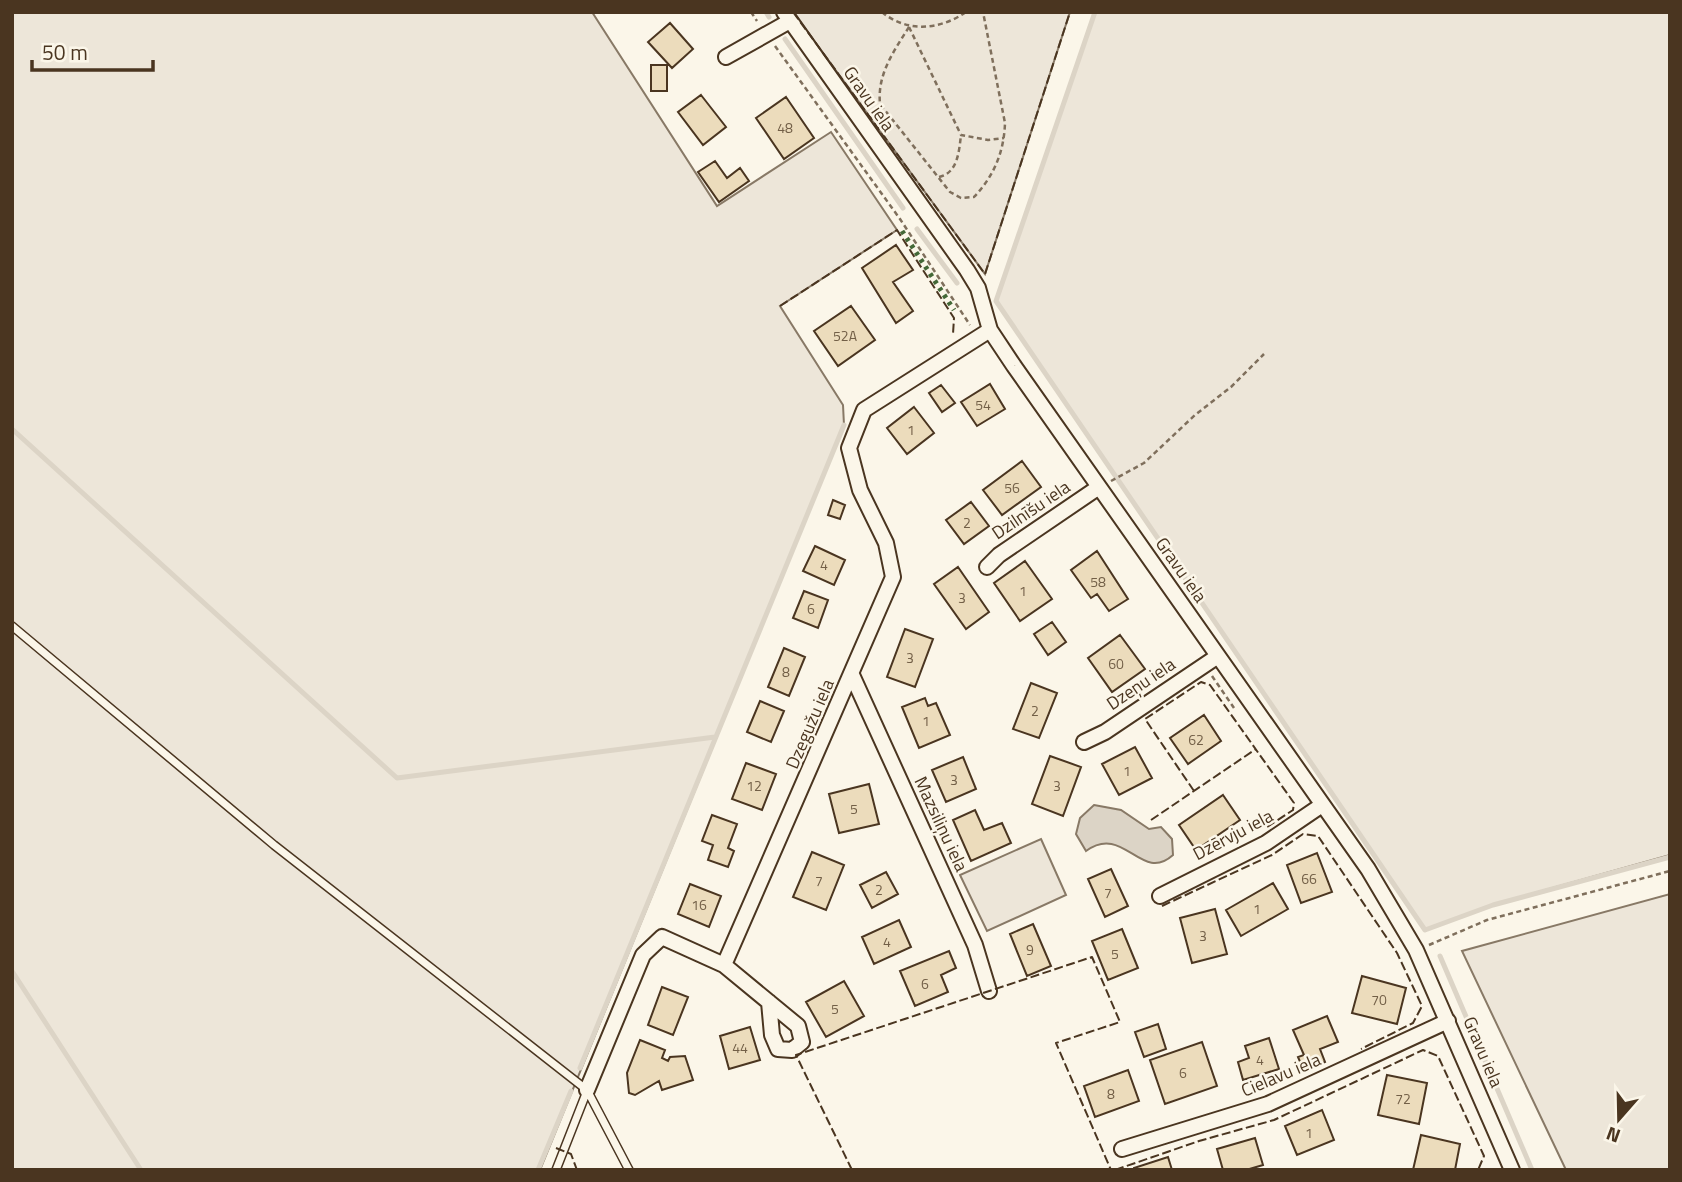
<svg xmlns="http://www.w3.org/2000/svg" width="1682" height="1182" viewBox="0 0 1682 1182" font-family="'Titillium Web',sans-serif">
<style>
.green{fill:#ede6d9;stroke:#887966;stroke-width:2}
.water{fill:#dcd4c6;stroke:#887966;stroke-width:2}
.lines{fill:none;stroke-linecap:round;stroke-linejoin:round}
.stream{stroke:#dcd4c6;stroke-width:5}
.building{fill:#ecdcbc;stroke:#4a3520;stroke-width:2}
.service-casing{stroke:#4a3520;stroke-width:10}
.minor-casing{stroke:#4a3520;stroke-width:18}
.path{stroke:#7f6f5c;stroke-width:2.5;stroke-dasharray:5 3.5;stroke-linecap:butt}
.service{stroke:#fbf6e9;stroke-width:7}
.minor{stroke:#fbf6e9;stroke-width:14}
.hedge{stroke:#436837;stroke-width:5;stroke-dasharray:3.5 5;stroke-linecap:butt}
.fence{stroke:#4a3520;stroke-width:2;stroke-dasharray:9 3.5;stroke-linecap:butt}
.labels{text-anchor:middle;stroke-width:5;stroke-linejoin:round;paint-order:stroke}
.number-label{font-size:14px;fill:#725f47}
.street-label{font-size:18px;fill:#4a3520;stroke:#fbf6e9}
</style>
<rect width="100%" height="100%" fill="#fbf6e9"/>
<!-- green -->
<path class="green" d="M12 12H592L717 206 831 132 897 230 780 306 843 405 844 425 540 1170H12Z
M793 12H1070L985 274Z
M1095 12H1670V855L1496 904 1425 930 996 301Z
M1041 839 1066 895 987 931 960 875Z
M1670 894V1170H1566L1462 951Z"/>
<!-- water -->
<path class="water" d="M1094 805 1121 810 1149 829 1161 827 1172 839 1173 855C1141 884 1124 823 1086 851L1076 834 1080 818Z"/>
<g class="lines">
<!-- stream -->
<path class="stream" d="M766 12 769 17
M1095 12 996 301 1425 930 1493 905 1670 857
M785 39 903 208
M917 229 957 283
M12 429 397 778 715 737
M1440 956 1532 1170
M12 971 141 1170
M580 1068 844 425
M538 1170 571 1091"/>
</g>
<!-- building -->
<path class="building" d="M670 23 693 49 672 68 648 42Z
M651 65H667V91H651Z
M701 95 726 127 703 145 678 112Z
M786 97 814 138 784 159 756 118Z
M715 161 727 178 740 168 749 181 719 202 698 172Z
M896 245 913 270 893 282 913 311 896 323 862 268Z
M851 306 875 340 838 366 814 331Z
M990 384 1005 409 977 426 961 402Z
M941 385 955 403 942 412 929 393Z
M914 407 934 433 907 454 887 428Z
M1022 461 1041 487 1002 515 983 490Z
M833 500 845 505 840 519 828 515Z
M971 502 989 526 964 544 946 520Z
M815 546 845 560 834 585 803 571Z
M1097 551 1128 599 1109 611 1097 594 1091 598 1071 570Z
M1025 561 1052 599 1020 621 994 583Z
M958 567 989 612 966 629 934 584Z
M804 591 828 600 818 628 793 618Z
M1052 622 1066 642 1048 655 1034 634Z
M905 629 933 639 915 687 887 677Z
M1120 635 1145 669 1112 692 1088 658Z
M784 648 805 657 789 696 768 687Z
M1031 683 1057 693 1039 738 1013 729Z
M925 698 928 706 936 703 950 735 919 748 902 707Z
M760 701 784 711 771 742 747 732Z
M1204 715 1221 741 1188 764 1170 738Z
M1135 747 1152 778 1119 795 1102 764Z
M1050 756 1081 767 1063 816 1032 804Z
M963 757 976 789 946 802 932 770Z
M746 763 776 774 762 810 732 799Z
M869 784 879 824 839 833 829 794Z
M1223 795 1240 820 1196 850 1179 825Z
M975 810 984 830 1002 823 1011 843 971 861 953 820Z
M712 815 737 824 728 848 734 851 728 867 708 860 713 845 702 841Z
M812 852 844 865 826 910 793 897Z
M1317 853 1332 892 1301 903 1287 865Z
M1111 869 1128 906 1105 917 1088 879Z
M886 872 898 894 872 908 860 885Z
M1273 883 1288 909 1241 936 1226 910Z
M690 884 721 896 709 927 678 914Z
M1215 909 1227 954 1192 963 1180 918Z
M899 920 911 947 874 964 862 937Z
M1033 924 1051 966 1027 976 1010 934Z
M1122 929 1138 968 1108 980 1092 941Z
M949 951 956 968 941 975 948 992 915 1006 900 971Z
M1362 976 1406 988 1397 1024 1352 1013Z
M844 981 864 1016 826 1037 806 1002Z
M662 987 688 997 673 1035 648 1025Z
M1327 1016 1338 1042 1320 1049 1325 1062 1304 1071 1298 1057 1304 1055 1293 1030Z
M1158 1024 1166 1049 1144 1057 1135 1032Z
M750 1027 760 1060 729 1069 720 1036Z
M1269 1038 1279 1069 1243 1080 1238 1062 1249 1058 1245 1046Z
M640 1040 665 1050 662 1058 668 1061 670 1057 685 1056 693 1080 662 1090 659 1081 635 1095 629 1093 627 1073Z
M1202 1042 1217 1086 1165 1104 1150 1060Z
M1128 1070 1139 1101 1095 1117 1084 1086Z
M1387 1075 1427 1083 1419 1124 1378 1115Z
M1322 1110 1334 1140 1297 1155 1285 1126Z
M1421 1135 1460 1144 1455 1170H1413Z
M1255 1138 1263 1165 1246 1170H1223L1217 1149Z
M1168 1157 1172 1170H1134V1168Z"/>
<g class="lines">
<defs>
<path id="service" d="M12 626 274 845 587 1090 629 1170
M556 1170 587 1091"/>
<path id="minor" d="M784 12 967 270 978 288 990 330 1014 366 1368 869 1416 950 1512 1170
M726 57 790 21
M987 567 999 555 1099 487
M852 675 975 945 989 991
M1084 742 1105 732 1218 656
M1160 896 1266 843 1322 805
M724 965 893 577 886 543 860 490 849 448 864 410 990 330
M587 1090 643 955 662 937 724 965 798 1026 802 1042 792 1050 778 1049 772 1035 769 1002
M1122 1149 1268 1104 1448 1021"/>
</defs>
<!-- service casing -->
<use href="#service" class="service-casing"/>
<!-- minor casing -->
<use href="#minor" class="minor-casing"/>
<!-- path -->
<path class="path" d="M751 12 757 21
M882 12C907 33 940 30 966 12
M909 27C894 51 877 74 880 104L950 192 961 198 974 197C994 176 1004 152 1005 123L983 12
M909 27 961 135 988 140 1004 138
M775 46 900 219 970 325
M939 177C958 173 959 151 961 135
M1111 481 1144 463 1195 415 1231 387 1264 354
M1212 676 1234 708
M1429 945 1487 920 1670 871"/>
<!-- service -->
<use href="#service" class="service"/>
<!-- minor -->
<use href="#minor" class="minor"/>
<!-- hedge -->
<path class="hedge" d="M902 231 954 310"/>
<!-- fence -->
<path class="fence" d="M793 12 985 274 1070 12
M780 306 897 230 954 318 953 334
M1194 791 1145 719 1201 682 1210 685 1294 803 1293 810 1267 827
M1151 820 1256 749
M1162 906 1272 855 1303 834 1318 836 1397 953 1422 1006 1413 1023 1361 1049
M556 1148 571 1154 577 1170
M852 1170 796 1055 1092 957 1120 1022 1056 1043 1111 1170
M1115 1170 1199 1141 1274 1120 1423 1050 1438 1056 1484 1156 1478 1170"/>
</g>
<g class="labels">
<!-- number labels -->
<g class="number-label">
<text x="785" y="133">48</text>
<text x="845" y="341">52A</text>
<text x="983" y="410">54</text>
<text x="911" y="435">1</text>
<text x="1012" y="493">56</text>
<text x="967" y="528">2</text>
<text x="824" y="570">4</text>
<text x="1098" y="587">58</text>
<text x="1023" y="596">1</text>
<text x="962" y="603">3</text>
<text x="811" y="614">6</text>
<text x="910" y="663">3</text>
<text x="1116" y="669">60</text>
<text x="786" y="677">8</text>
<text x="1035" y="716">2</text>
<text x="926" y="726">1</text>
<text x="1196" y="745">62</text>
<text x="1127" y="776">1</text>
<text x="954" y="785">3</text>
<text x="754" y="791">12</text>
<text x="1057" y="791">3</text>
<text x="854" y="814">5</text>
<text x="1309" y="884">66</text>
<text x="819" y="886">7</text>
<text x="879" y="895">2</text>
<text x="1108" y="898">7</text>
<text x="699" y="910">16</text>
<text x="1257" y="914">1</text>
<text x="1203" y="941">3</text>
<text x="887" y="947">4</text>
<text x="1030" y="955">9</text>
<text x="1115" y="959">5</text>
<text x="925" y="989">6</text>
<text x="1379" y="1005">70</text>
<text x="835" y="1014">5</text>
<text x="740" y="1053">44</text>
<text x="1260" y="1065">4</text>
<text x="1183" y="1078">6</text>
<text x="1111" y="1099">8</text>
<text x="1403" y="1104">72</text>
<text x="1309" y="1138">1</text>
</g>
<!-- street labels -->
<g class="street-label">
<text transform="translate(869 99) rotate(55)" y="6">Gravu iela</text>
<text transform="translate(1031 510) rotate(-34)" y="6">Dzilnīšu iela</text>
<text transform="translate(1181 570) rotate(55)" y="6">Gravu iela</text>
<text transform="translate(1141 684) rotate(-34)" y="6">Dzeņu iela</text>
<text transform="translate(810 724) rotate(-67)" y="6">Dzegužu iela</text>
<text transform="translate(941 824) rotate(65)" y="6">Mazsiliņu iela</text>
<text transform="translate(1233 835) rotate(-28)" y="6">Dzērvju iela</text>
<text transform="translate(1483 1052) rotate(67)" y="6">Gravu iela</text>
<text transform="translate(1281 1075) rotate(-23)" y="6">Cielavu iela</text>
</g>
</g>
<!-- border -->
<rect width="1682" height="1182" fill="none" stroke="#4a3520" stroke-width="28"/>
<!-- north arrow -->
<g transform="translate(1619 1119) rotate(200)" stroke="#fbf6e9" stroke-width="5" paint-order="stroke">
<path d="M0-5L12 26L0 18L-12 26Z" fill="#4a3520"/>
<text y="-10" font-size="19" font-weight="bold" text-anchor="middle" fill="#4a3520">N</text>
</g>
<!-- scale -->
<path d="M32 60v10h121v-10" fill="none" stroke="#4a3520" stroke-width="3.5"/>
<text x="42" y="60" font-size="21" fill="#4a3520" stroke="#fbf6e9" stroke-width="5" paint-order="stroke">50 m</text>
</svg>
